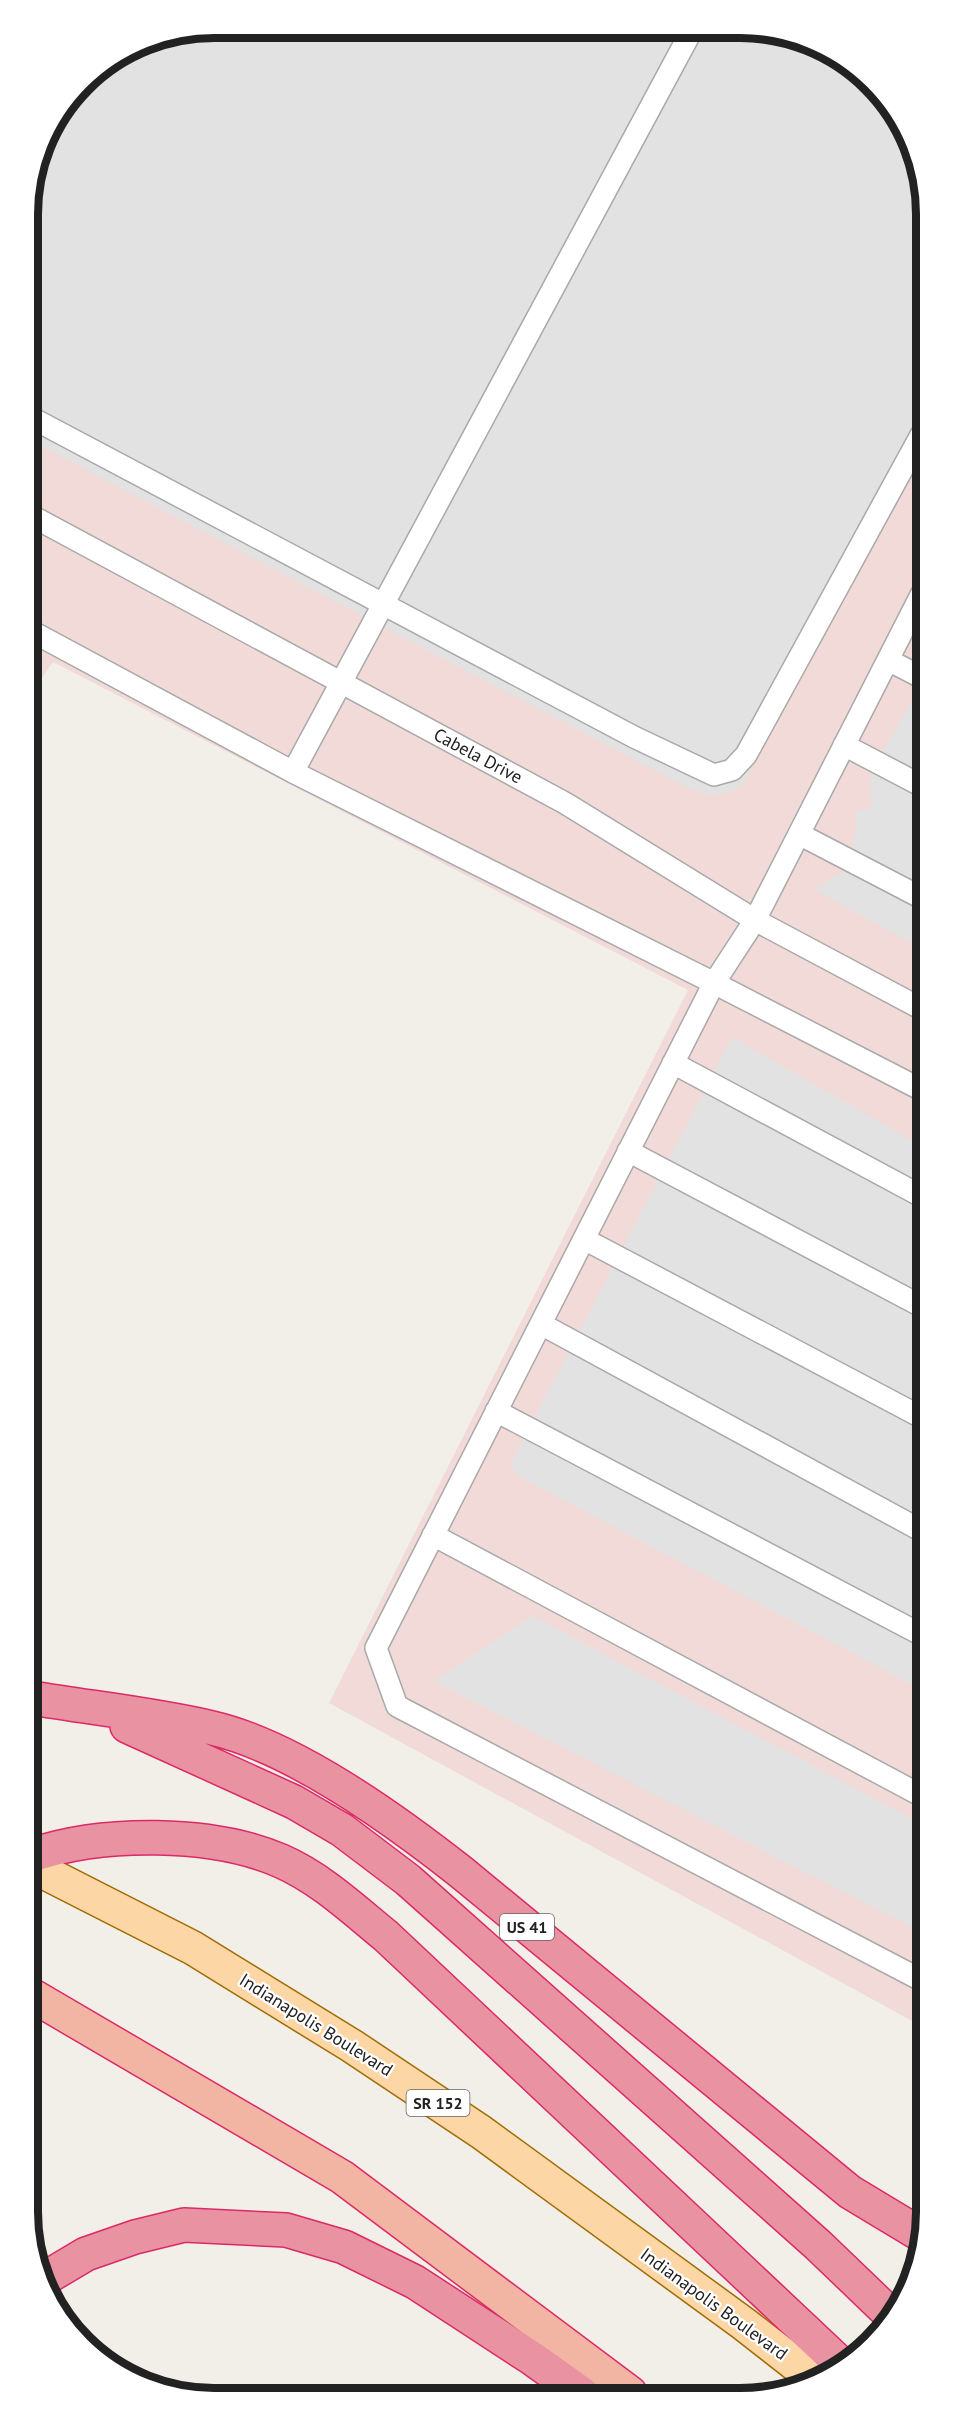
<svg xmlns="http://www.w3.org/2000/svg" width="953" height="2426" viewBox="0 0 953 2426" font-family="'PT Sans',sans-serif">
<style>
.commercial{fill:#f2dad9}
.parking{fill:#e2e2e2}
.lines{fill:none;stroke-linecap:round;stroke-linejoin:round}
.service-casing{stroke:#a9a9a9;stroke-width:24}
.primary-casing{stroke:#a06b00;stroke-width:36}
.trunk-casing{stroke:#dc2a67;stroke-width:36}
.motorway-casing{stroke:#dc2a67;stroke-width:36}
.service{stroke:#fff;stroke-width:21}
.primary{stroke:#fcd6a4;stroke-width:33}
.trunk{stroke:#f2b4a3;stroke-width:33}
.motorway{stroke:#e892a2;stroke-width:33}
.labels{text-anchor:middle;stroke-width:4.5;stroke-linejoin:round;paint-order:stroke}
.shield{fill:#fff;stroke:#646464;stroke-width:1.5}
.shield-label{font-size:16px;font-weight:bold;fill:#222}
.street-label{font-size:18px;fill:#222;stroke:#fff}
.rim{fill:none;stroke:#222;stroke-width:8}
</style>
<rect width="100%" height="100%" fill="#f2efe9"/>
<!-- commercial -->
<path class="commercial" d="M213 27 776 31 863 73 901 120 920 165 925 2028 329 1703 688 990 53 662 29 697 27 201 46 131 90 73 142 41Z"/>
<!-- parking -->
<path class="parking" d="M213 27 776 31 863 73 901 120 920 165 921 450 743 784 730 792 714 796 688 788 28 439 27 201 46 131 90 73 142 41Z
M921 686 922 949 815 890 843 871 856 835V811L871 809 870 773Z
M732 1037 923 1147 924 1691 518 1476 511 1463Z
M532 1616 924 1825 925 1934 434 1681Z"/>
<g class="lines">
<defs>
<path id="service" d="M28 416 634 737 714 775 732 770 746 755 921 435
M28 514 565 803 755 920 922 1009
M921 595 755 920 714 983 376 1648 397 1706 925 1982
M29 630 293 772 714 983 922 1090
M888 660 921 677
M844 745 922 786
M293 772 692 30
M799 834 922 898
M673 1063 923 1197
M628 1151 923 1307
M584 1239 923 1418
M541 1324 924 1532
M496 1411 924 1636
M433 1535 924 1797"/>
<path id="primary" d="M32 1866 193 1948 352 2046 481 2132 744 2324 817 2381"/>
<path id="trunk" d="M33 1996 342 2177 630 2393"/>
<path id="motorway" d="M32 1698C91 1708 153 1714 212 1728 294 1747 395 1820 461 1872L850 2192 923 2236
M127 1726 294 1802 342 1830 408 1880 818 2245 892 2316
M32 1855C103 1831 212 1831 281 1861 320 1878 353 1909 386 1936L843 2366
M44 2279 86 2254 135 2237 184 2225 286 2230 344 2247 415 2282 533 2359 582 2394"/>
</defs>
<!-- service casing -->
<use href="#service" class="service-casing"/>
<!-- primary casing -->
<use href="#primary" class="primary-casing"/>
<!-- trunk casing -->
<use href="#trunk" class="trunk-casing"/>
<!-- motorway casing -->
<use href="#motorway" class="motorway-casing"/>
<!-- service -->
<use href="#service" class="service"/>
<!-- primary -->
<use href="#primary" class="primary"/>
<!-- trunk -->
<use href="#trunk" class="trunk"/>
<!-- motorway -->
<use href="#motorway" class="motorway"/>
</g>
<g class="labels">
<!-- shield labels -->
<g class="shield">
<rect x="500" y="1914" width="54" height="26" rx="4.5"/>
<rect x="406.5" y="2090" width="63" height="26" rx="4.5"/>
</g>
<g class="shield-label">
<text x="527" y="1933">US 41</text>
<text x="438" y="2109">SR 152</text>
</g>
<!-- street labels -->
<g class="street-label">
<text transform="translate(478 756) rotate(28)" y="6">Cabela Drive</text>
<text transform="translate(316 2025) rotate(32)" y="6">Indianapolis Boulevard</text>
<text transform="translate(714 2304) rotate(36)" y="6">Indianapolis Boulevard</text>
</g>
</g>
<!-- crop -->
<path d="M0 0H953V2426H0ZM214 38H740A176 176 0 0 1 916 214V2212A176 176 0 0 1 740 2388H214A176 176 0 0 1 38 2212V214A176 176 0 0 1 214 38Z" fill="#fff" fill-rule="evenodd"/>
<path class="rim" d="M214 38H740A176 176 0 0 1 916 214V2212A176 176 0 0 1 740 2388H214A176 176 0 0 1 38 2212V214A176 176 0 0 1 214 38Z"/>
</svg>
